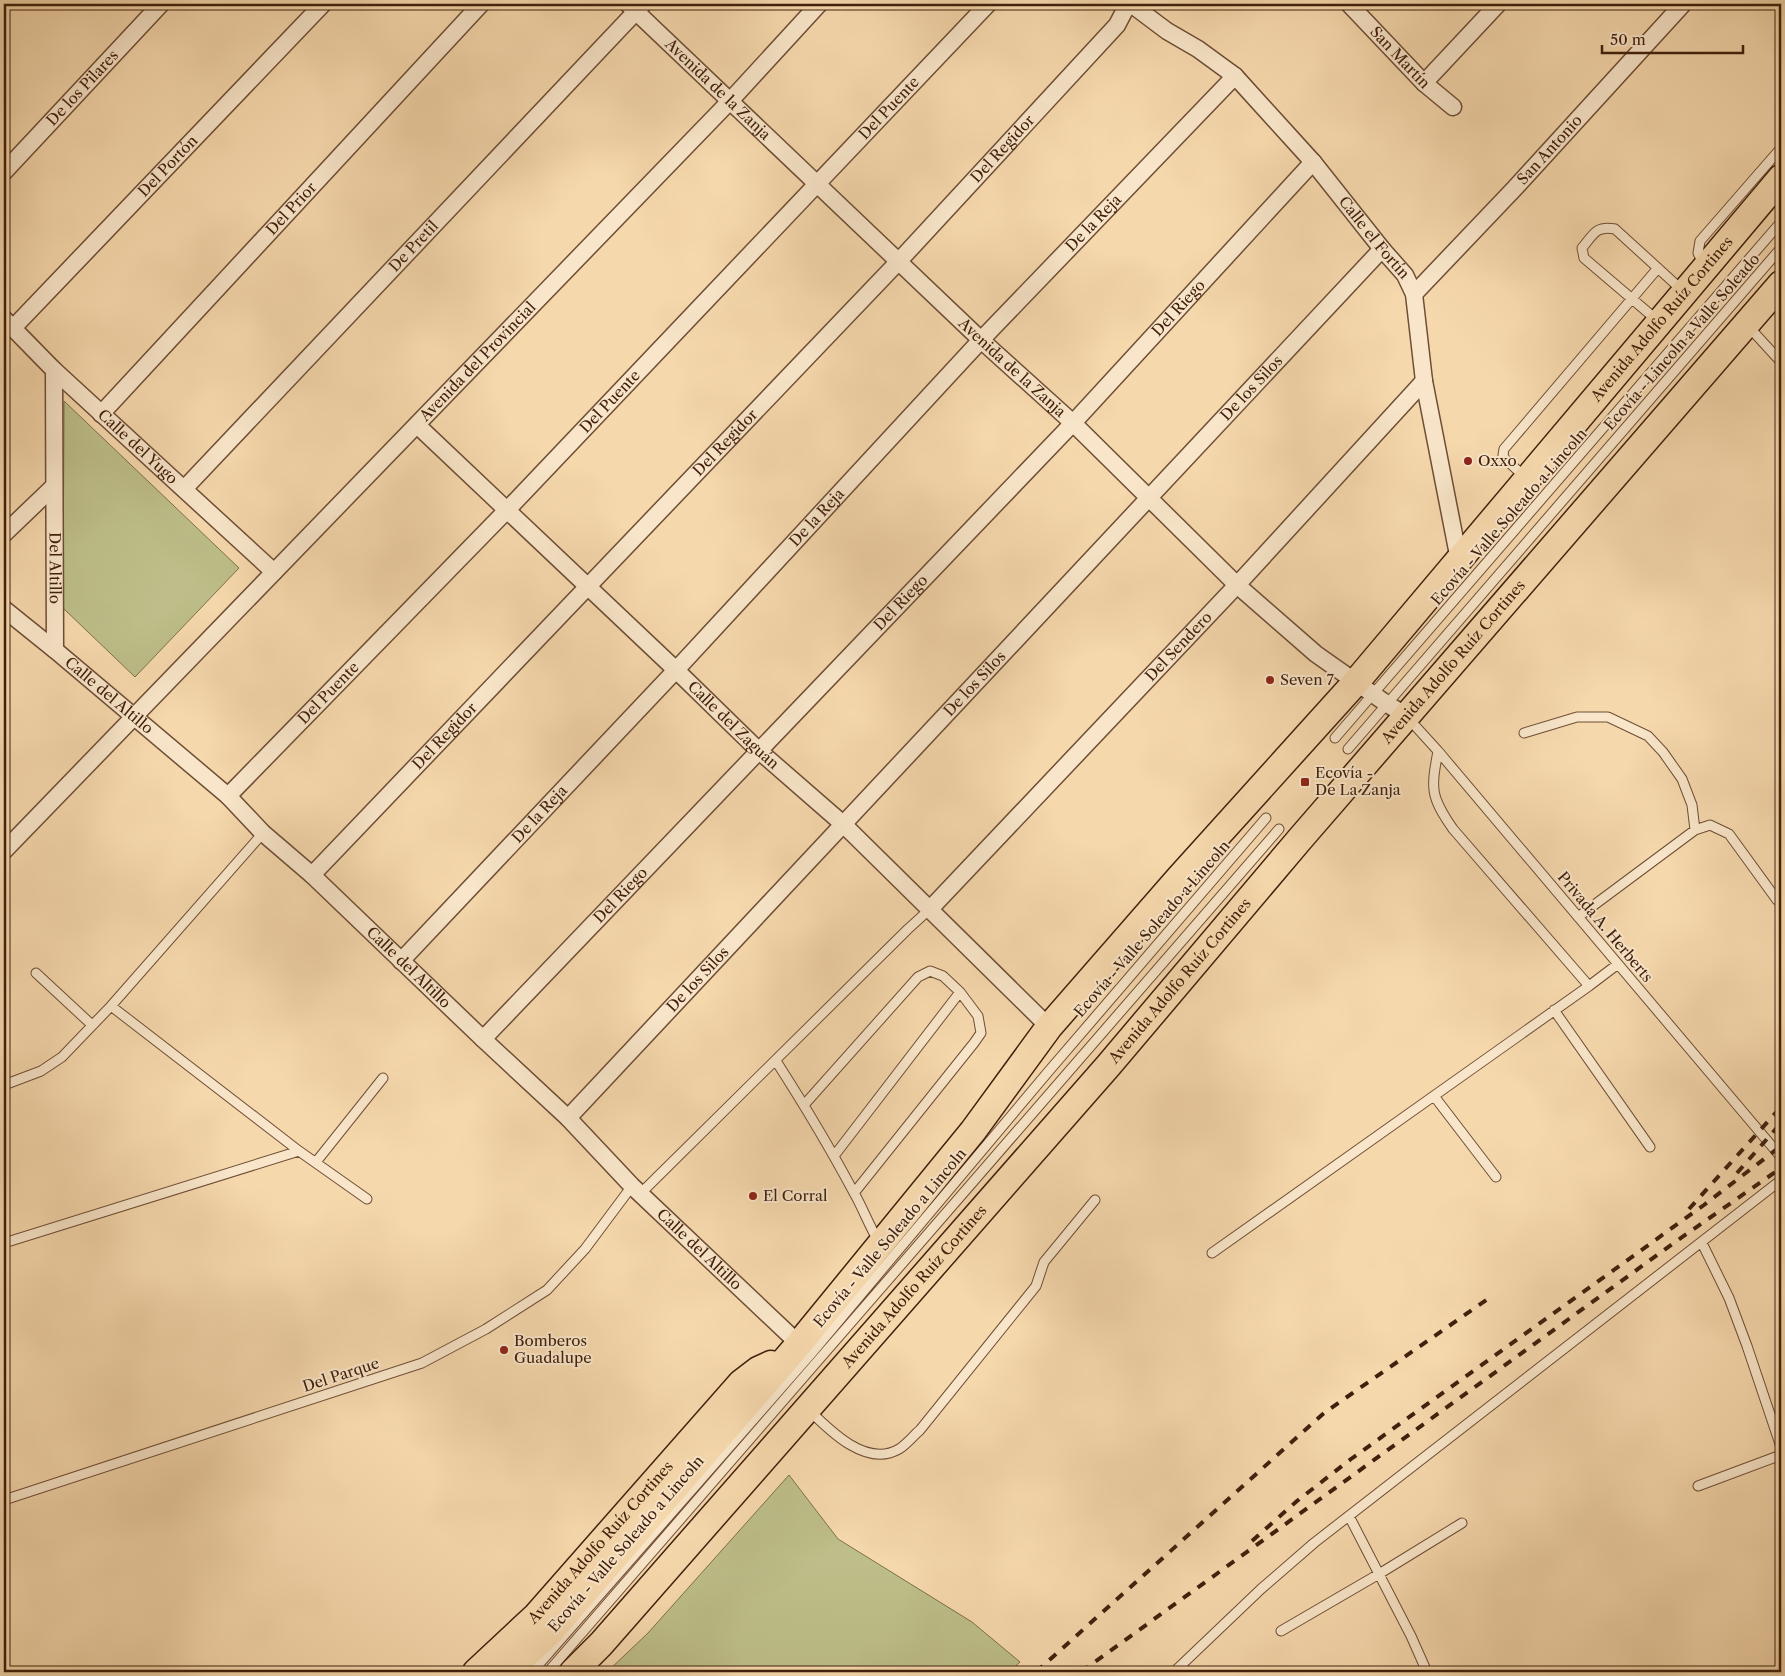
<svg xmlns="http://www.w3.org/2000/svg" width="1785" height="1676" viewBox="0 0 1785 1676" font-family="'Libre Caslon Text',serif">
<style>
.green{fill:#bdbe89;stroke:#7e6f4b}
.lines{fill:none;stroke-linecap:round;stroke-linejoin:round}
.lane-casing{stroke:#6e4e35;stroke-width:11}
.street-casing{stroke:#6e4e35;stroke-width:19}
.primary-casing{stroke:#40200d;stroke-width:29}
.lane{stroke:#f9e6ca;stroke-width:9}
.street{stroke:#f9e6ca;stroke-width:16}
.primary{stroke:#f6d8ad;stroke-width:26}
.rail{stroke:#40200d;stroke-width:4;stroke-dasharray:9 9;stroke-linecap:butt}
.poi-dot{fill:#8f2418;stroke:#f9e6ca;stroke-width:2}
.labels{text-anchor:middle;stroke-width:4;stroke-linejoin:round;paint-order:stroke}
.street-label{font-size:15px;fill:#40200d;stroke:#f9e6ca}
.poi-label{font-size:15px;fill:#40200d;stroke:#f9e6ca;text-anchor:start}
</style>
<rect width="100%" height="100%" fill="#f6d8ad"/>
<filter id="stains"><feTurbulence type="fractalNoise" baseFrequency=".004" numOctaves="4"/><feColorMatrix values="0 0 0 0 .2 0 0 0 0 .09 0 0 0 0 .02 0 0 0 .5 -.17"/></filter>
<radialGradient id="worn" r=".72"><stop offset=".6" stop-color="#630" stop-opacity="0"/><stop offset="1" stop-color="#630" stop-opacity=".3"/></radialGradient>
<!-- green -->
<path class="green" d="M64 401 239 568 135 677 63 608Z
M789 1475 838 1539 972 1622 1020 1662 1009 1672H607L648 1633Z"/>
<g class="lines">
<defs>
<path id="lane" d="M1704 265 1698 253 1700 241 1781 148
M1658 321 1584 258 1582 248C1593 235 1596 225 1615 229L1683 291
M1748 326 1781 362
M1525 477 1505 459 1503 455 1504 449 1658 268
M1408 718 1438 751 1781 1157
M1524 733 1577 717H1608L1648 736 1663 752 1682 779 1692 805 1695 830
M1335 738 1781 222
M1348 749 1781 248
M1578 917 1695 830 1710 825 1729 834 1777 900 1781 901
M36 973 92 1025
M1589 986 1618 964
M111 1006 299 1151 367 1199
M1554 1010 1650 1147
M776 1061C803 1103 829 1146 853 1191 863 1208 869 1226 879 1242
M4 1085 41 1071 62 1057 111 1006 263 833
M1434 1096 1496 1177
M804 1105 918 977 930 971 943 976 960 992 978 1016 981 1033 974 1043 854 1193
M834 1156 960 992
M316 1162 383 1078
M640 1194 908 929 931 908
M4 1243 299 1151
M1702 1243 1729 1298 1747 1346 1781 1447
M1212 1253 1589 986 1453 829C1430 796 1431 789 1438 751
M809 1410C830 1431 867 1468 899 1449 907 1444 913 1436 920 1430L1036 1286 1044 1262 1095 1200
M1698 1486 1781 1455
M4 1500 422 1363 486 1329 547 1290 585 1249 632 1186
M1349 1516 1411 1636 1427 1672
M1281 1631 1379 1574 1462 1523
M532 1672 811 1354 1048 1072 1266 818
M548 1672 1279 829
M1174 1672 1261 1589 1314 1543 1781 1180"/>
<g id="street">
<path id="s1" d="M628 4 981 340 1073 423 1237 585 1316 654 1387 704 1407 716"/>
<path id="s2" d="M1131 4 1167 31 1198 49 1235 76 1313 162 1382 249 1405 275 1414 294 1424 381 1459 560"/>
<path id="s3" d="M1349 4 1424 83 1453 107"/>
<path d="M1424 83 1498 4"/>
<path id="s4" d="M4 172 161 4"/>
<path id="s5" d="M1414 294 1514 189 1683 4"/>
<path id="s6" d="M4 319 54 370 274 572"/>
<path id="s7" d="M13 328 323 4"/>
<path id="s8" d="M54 370 55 650"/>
<path id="s9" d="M101 414 481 4"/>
<path id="s10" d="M417 425 676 670 758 750 843 824 1049 1027"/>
<path id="s11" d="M184 489 643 4"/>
<path d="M4 534 54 486"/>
<path id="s12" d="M4 609 55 650 228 796 263 833 312 875 483 1039 568 1118 632 1186 799 1344"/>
<path id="s13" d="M228 796 508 509 988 4"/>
<path id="s14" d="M4 851 730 101 819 4"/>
<path id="s15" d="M312 875 899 261 1117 25 1128 4"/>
<path id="s16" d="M931 908 1237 585 1424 381"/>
<path id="s17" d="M401 961 676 670 981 340 1235 76"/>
<path id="s18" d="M483 1039 1073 423 1313 162"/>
<path id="s19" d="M568 1118 1382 249"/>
</g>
<g id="primary">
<path id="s20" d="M476 1672 536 1616 741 1383 758 1370 771 1364"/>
<path id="s21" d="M508 1672 551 1631 799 1344 973 1131 1049 1027 1179 878 1356 682 1781 178"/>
<path id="s22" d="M573 1672 601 1644 1108 1066 1300 839 1781 284"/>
</g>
</defs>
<!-- lane casing -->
<use href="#lane" class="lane-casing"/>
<!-- street casing -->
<use href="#street" class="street-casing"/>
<!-- primary casing -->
<use href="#primary" class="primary-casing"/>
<!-- lane -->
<use href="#lane" class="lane"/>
<!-- street -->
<use href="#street" class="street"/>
<!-- primary -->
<use href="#primary" class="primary"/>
<!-- rail -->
<path class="rail" d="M1737 1173 1781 1123
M1689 1209 1781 1107
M1252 1541 1297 1501 1351 1459 1704 1205 1781 1146
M1036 1672 1324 1413 1492 1296
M1081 1672 1678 1240 1781 1168"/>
</g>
<!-- markers -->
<g class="poi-dot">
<circle cx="1468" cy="461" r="5"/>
<circle cx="1270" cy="680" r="5"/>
<rect x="1300" y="777" width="10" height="10" rx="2.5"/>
<circle cx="753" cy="1196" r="5"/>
<circle cx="504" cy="1350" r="5"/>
</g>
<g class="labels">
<!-- street labels -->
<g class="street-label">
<text dy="5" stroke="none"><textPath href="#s3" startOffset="74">San Martín</textPath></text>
<text dy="5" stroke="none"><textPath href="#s4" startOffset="115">De los Pilares</textPath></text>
<text dy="5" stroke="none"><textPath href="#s1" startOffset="124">Avenida de la Zanja</textPath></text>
<text dy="5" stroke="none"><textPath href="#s13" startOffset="954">Del Puente</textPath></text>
<text dy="5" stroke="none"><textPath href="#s15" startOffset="1002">Del Regidor</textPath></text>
<text dy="5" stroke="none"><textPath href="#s5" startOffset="198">San Antonio</textPath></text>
<text dy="5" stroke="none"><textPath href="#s7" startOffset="224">Del Portón</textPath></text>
<text dy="5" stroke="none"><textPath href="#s9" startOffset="280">Del Prior</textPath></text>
<text dy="5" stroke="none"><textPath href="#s17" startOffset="1012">De la Reja</textPath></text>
<text dy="5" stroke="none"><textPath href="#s2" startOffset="340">Calle el Fortín</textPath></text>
<text dy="5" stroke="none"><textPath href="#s11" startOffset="334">De Pretil</textPath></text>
<text dy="5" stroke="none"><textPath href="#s18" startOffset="1009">Del Riego</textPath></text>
<text dy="5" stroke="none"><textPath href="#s21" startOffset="1779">Avenida Adolfo Ruíz Cortines</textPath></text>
<text transform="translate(1682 342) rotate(-49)" y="5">Ecovía - Lincoln a Valle Soleado</text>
<text dy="5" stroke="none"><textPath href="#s14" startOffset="681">Avenida del Provincial</textPath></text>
<text dy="5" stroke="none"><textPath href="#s1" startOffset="529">Avenida de la Zanja</textPath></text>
<text dy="5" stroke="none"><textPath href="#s19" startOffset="1000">De los Silos</textPath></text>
<text dy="5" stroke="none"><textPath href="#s13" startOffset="549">Del Puente</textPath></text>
<text dy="5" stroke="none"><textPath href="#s15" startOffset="598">Del Regidor</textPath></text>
<text dy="5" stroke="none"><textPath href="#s6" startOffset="185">Calle del Yugo</textPath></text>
<text dy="5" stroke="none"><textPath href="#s17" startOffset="608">De la Reja</textPath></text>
<text transform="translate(1509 517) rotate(-49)" y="5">Ecovía - Valle Soleado a Lincoln</text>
<text dy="5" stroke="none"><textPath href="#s8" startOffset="198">Del Altillo</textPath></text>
<text dy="5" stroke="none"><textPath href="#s18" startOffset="604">Del Riego</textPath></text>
<text dy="5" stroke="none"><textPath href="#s16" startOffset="360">Del Sendero</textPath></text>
<text dy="5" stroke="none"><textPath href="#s22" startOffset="1340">Avenida Adolfo Ruíz Cortines</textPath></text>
<text dy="5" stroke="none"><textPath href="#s19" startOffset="595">De los Silos</textPath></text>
<text dy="5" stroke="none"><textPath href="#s13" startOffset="144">Del Puente</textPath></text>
<text dy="5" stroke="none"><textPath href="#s12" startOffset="136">Calle del Altillo</textPath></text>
<text dy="5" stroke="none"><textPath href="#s10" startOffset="436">Calle del Zaguán</textPath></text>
<text dy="5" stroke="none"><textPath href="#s15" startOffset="192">Del Regidor</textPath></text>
<text dy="5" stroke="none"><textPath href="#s17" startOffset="202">De la Reja</textPath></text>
<text dy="5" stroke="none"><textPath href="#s18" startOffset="199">Del Riego</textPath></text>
<text transform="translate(1605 927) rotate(50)" y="5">Privada A. Herberts</text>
<text transform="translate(1152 929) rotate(-49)" y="5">Ecovía - Valle Soleado a Lincoln</text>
<text dy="5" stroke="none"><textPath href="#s12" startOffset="541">Calle del Altillo</textPath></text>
<text dy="5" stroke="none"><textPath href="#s19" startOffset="190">De los Silos</textPath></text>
<text dy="5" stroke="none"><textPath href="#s22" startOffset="920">Avenida Adolfo Ruíz Cortines</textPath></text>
<text transform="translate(890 1238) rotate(-50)" y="5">Ecovía - Valle Soleado a Lincoln</text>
<text dy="5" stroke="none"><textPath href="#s12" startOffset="946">Calle del Altillo</textPath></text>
<text dy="5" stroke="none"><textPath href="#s22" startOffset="515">Avenida Adolfo Ruíz Cortines</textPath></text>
<text transform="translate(341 1375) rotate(-18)" y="5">Del Parque</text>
<text dy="5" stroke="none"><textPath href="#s20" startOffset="180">Avenida Adolfo Ruíz Cortines</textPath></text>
<text transform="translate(626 1544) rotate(-49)" y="5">Ecovía - Valle Soleado a Lincoln</text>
</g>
<!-- poi labels -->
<g class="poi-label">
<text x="1478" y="466">Oxxo</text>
<text x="1280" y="685">Seven 7</text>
<text x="1315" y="778">Ecovía -<tspan x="1315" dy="17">De La Zanja</tspan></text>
<text x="763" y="1201">El Corral</text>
<text x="514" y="1346">Bomberos<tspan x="514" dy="17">Guadalupe</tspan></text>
</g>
</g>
<!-- margin -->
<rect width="1785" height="1676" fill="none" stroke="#f6d8ad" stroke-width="20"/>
<rect x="5" y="5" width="1775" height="1666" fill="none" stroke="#40200d" stroke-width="2.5"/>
<rect x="10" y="10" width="1765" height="1656" fill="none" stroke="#40200d"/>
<!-- scale -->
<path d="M1602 45v8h141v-8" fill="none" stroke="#40200d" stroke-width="2.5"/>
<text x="1610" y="45" font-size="15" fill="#40200d" stroke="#f9e6ca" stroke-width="4" paint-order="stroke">50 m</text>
<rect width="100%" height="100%" filter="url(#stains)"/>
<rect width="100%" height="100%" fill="url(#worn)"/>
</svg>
